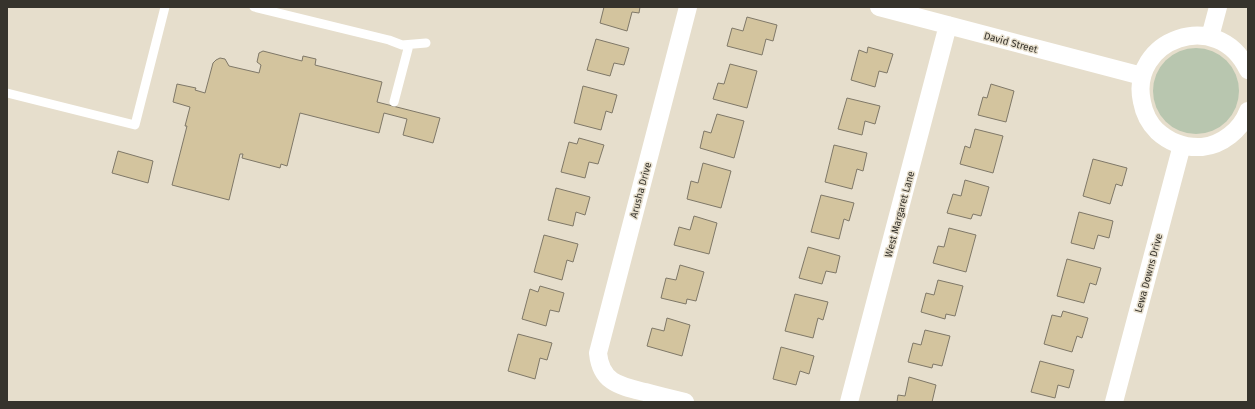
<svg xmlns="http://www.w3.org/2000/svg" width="1255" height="409" viewBox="0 0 1255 409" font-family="'Fira Sans',sans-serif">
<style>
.green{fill:#b8c6af}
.building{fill:#d3c49e;stroke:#7f7868}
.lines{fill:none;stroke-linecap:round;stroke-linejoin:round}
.lane{stroke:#fff;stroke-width:9}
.street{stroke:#fff;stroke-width:18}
.labels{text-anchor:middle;stroke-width:3;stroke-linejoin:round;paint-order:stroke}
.street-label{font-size:10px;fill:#36332c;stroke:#e6decc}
</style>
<rect width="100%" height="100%" fill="#e6decc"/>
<!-- green -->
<path class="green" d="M1153 91a43 43 0 1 1 86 0a43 43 0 1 1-86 0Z"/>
<!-- building -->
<path class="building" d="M604 7H640L639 13 632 12 627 31 600 23Z
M747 17 777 25 773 41 766 39 762 55 727 46 732 28 743 31Z
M596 39 629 48 624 65 614 63 610 76 587 70Z
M868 47 893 54 887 73 879 71 875 87 851 80 859 50 867 53Z
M263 51 302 61 303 56 316 59 315 65 382 82 377 102 440 118 433 143 403 135 407 119 384 113 379 133 300 113 287 166 281 164 280 168 242 158 243 154H240L229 200 172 185 187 126H185L190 107 173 102 177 84 196 88 195 90 205 93 213 63 216 60 220 58 225 59 229 66 259 73 261 65 257 62 259 53Z
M730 64 757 71 747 108 713 99 718 83 724 84Z
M991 84 1014 91 1006 122 978 115 983 97 987 98Z
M583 86 617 95 612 113 606 111 601 130 574 123Z
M847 98 880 106 875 124 865 121 862 135 838 129Z
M717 114 744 121 734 158 700 148 704 131 711 133Z
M975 129 1003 136 993 173 960 164 965 146 970 148Z
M579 138 604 145 598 164 589 162 585 178 561 172 569 142 577 144Z
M834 145 867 153 863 171 857 169 852 189 825 182Z
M118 151 153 161 148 183 112 173Z
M1093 159 1127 168 1122 186 1116 184 1110 204 1083 196Z
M703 163 731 171 721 208 687 199 691 181 698 183Z
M965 180 989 187 981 216 973 214 971 219 947 213 953 194 961 196Z
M556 188 590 197 585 215 576 212 573 226 548 220Z
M821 195 854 203 849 221 844 219 839 239 811 232Z
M1079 212 1113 221 1109 238 1098 235 1094 249 1071 243Z
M694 216 717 223 709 254 674 245 679 227 690 230Z
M949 228 976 235 966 272 933 263 938 246 944 247Z
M544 235 578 244 573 262 567 260 562 280 534 272Z
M808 247 840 256 836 273 826 271 822 284 799 278Z
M1067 259 1101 268 1096 285 1090 283 1084 303 1057 296Z
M680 265 704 272 696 301 687 299 686 304 661 298 666 278 676 280Z
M938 280 963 286 955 316 946 314 945 319 921 312 926 293 934 295Z
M540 286 564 293 559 312 550 310 546 326 522 319 530 289 538 292Z
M795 294 828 302 823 320 818 318 813 338 785 331Z
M1063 311 1088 318 1082 338 1077 336 1072 352 1044 344 1052 315 1061 317Z
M667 318 690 325 682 356 647 346 652 328 664 331Z
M925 330 950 336 942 366 933 364 932 368 908 362 913 343 921 345Z
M518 334 552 343 547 360 540 358 535 379 508 371Z
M781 347 814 356 809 374 800 371 796 385 773 379Z
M1040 361 1074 370 1069 388 1058 385 1055 398 1031 392Z
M909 377 936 385 932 402H897L898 395 905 396Z"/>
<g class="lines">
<!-- lane -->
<path class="lane" d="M254 7 389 40 402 45 426 43
M7 93 135 125 165 7
M394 102 409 45"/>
<!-- street -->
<path class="street" d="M879 7 1142 76
M1210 37 1218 7
M1248 70C1218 6 1128 40 1142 102 1144 113 1149 123 1157 131 1169 142 1185 148 1202 147 1222 145 1241 130 1248 111
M685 402C672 399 659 396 645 392 620 386 601 383 598 353L688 7
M849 402 948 25
M1114 402 1182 145"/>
</g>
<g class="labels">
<!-- street labels -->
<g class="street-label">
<text transform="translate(1011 42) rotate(15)" y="4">David Street</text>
<text transform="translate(640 190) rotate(-75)" y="4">Arusha Drive</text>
<text transform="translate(899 214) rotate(-75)" y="4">West Margaret Lane</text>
<text transform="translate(1148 273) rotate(-75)" y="4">Lewa Downs Drive</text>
</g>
</g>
<!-- border -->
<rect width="1255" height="409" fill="none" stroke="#36332c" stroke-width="16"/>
</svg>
